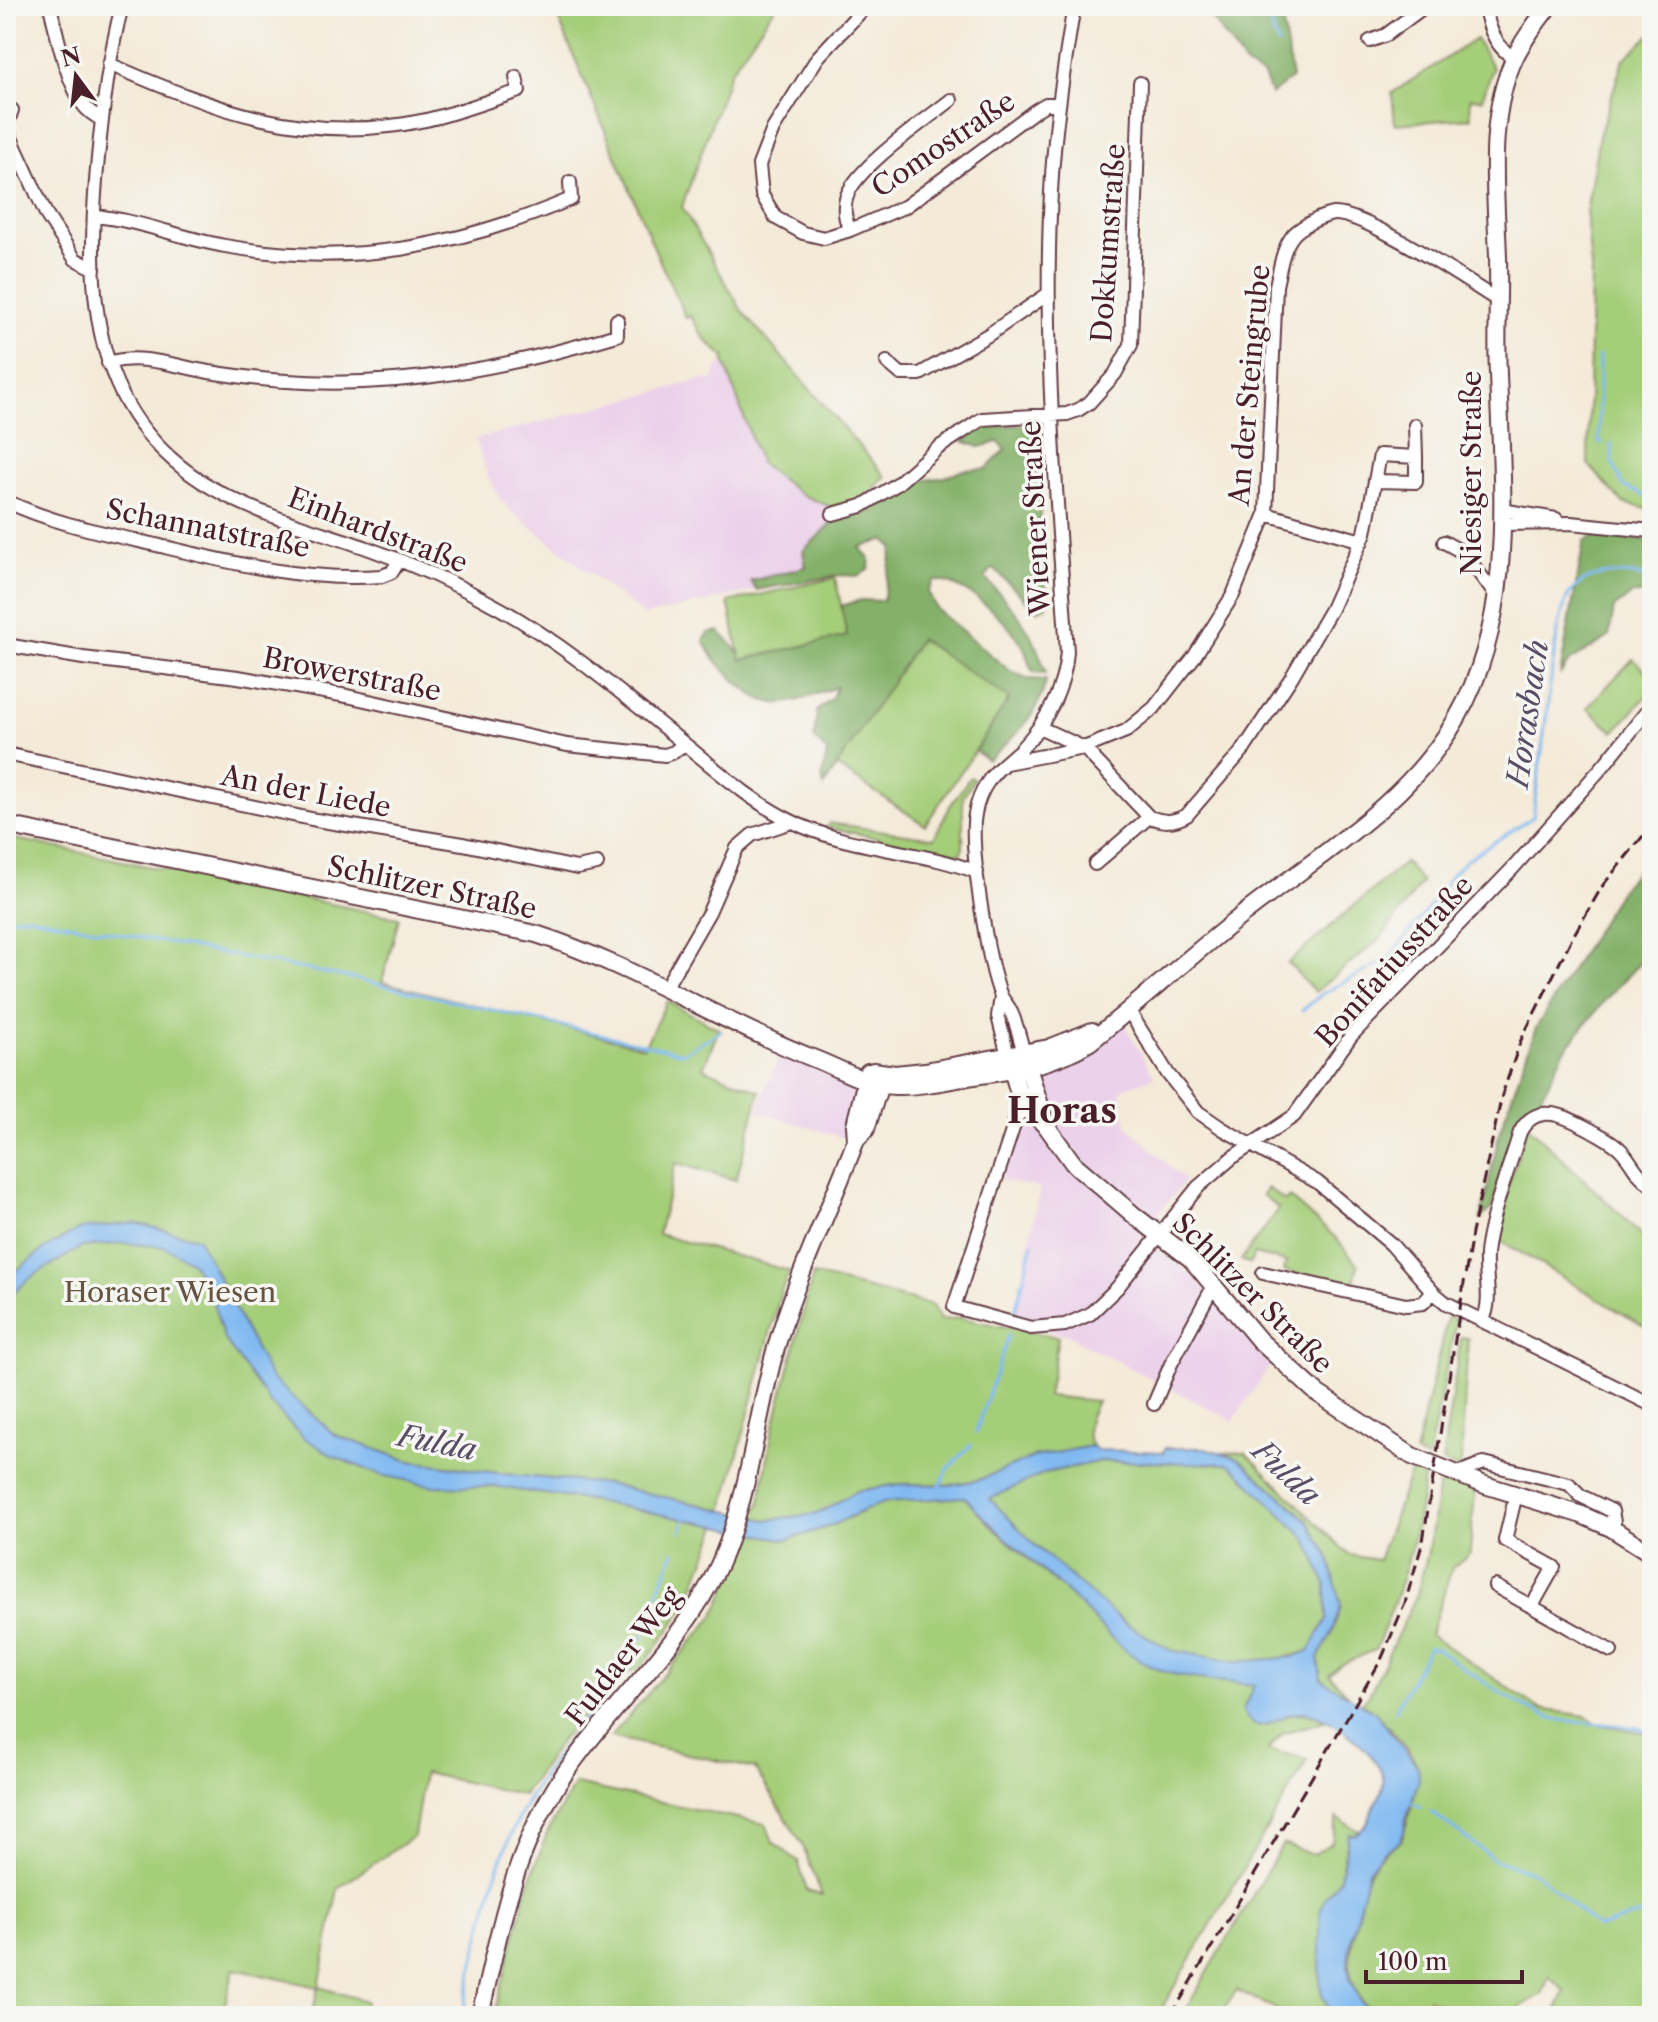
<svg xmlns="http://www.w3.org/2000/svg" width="1658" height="2022" viewBox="0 0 1658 2022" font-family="'Libre Caslon Text',serif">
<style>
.built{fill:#ecd1ea}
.green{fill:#a5ce79;stroke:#787652;stroke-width:2}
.forest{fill:#84b169;stroke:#67684a;stroke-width:2}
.sand{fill:#eeda9e;stroke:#9c7c64;stroke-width:2}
.water{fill:#80b9f1;stroke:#656c8e;stroke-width:2;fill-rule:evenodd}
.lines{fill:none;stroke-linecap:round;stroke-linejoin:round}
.stream{stroke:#80b9f1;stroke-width:3}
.minor-casing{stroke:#643d45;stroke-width:16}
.major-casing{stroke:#643d45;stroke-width:20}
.minor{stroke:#fff;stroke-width:12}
.major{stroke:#fff;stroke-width:16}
.rail{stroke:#4a1f2b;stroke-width:3;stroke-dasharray:12 6;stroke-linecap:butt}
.labels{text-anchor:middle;stroke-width:7;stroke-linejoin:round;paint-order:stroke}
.street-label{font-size:28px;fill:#4a1f2b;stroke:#f6f6f2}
.park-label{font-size:28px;fill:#655442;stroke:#f6f6f2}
.water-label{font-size:30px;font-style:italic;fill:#5a4d66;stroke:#f6f6f2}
.district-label{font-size:36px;font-weight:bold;fill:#4a1f2b;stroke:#f6f6f2}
</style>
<rect width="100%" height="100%" fill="#f6f6f2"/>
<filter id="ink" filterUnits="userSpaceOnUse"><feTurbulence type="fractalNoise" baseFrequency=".0125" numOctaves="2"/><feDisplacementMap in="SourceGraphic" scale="16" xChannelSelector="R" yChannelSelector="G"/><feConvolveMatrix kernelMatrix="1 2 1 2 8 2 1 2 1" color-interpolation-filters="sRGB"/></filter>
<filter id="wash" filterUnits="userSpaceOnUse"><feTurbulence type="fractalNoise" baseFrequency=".006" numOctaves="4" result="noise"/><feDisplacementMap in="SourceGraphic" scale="32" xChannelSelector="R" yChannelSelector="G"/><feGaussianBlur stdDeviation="1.8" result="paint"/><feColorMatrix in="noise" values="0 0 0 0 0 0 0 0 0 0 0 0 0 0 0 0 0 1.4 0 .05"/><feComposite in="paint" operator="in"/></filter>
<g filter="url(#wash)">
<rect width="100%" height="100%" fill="#f4ead8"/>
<!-- built -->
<path class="built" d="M724 361 760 463 800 494 831 507 834 521 803 551 806 567 751 581 756 590 644 616 512 512 500 499 487 474 476 439 705 379 712 381 717 368Z
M1125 1025 1154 1077 1121 1089 1127 1126 1185 1181 1140 1235 1201 1283 1272 1363 1233 1421 1076 1340 1074 1336 1013 1324 1040 1188 1001 1180 1021 1120 1049 1108 1042 1087 1047 1069 1083 1052Z
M780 1054 846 1082 852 1088 853 1104 844 1138 757 1111Z"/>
<!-- green -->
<path class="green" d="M553 6H776L730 72 682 207 742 311 886 477 860 501 831 507 800 494 760 463 724 361 725 357C708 345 700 334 691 316L686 318 658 257Z
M1652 33V510L1623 503 1588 464 1591 268 1586 212 1599 136 1623 60Z
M1476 39 1493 68 1482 99 1470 98 1471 118 1395 124 1392 93Z
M835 578 848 636 741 660 728 602Z
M920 639 1010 699 925 825 835 765Z
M1633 659 1652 677V690L1614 732 1587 708Z
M970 777 974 779 963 797V847L961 853 955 855 827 827 829 823 934 838 950 806Z
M6 837 399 918 382 982 644 1047 667 1001 719 1029 703 1068 760 1091 736 1180 676 1163 658 1234 789 1271 781 1292 723 1510 607 1484 520 1476 409 1461 335 1435 309 1411 310 1432 434 1486 497 1487 594 1501 718 1526 687 1604 667 1633 641 1667 623 1675 562 1739 523 1795 424 1773 414 1836 338 1888 319 1987 366 2001 363 2016H312L318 1987 234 1969 222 2016H18L6 2006Z
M1405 862 1422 882 1380 939 1315 992 1288 963Z
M1527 1125 1652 1245V1331L1493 1236Z
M1268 1188 1285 1201 1289 1197 1335 1237 1358 1265 1353 1287 1284 1271 1286 1262 1254 1254 1250 1264 1241 1260 1279 1209 1262 1195Z
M813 1275 932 1305 940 1320 960 1318 1058 1337 1048 1396 1097 1401C1090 1415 1082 1431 1092 1446L1034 1457 979 1480 950 1485 900 1484 857 1491 817 1514 766 1520 753 1517 760 1503 772 1434Z
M1448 1315 1456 1321 1428 1459 1415 1454Z
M1461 1337 1468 1338 1461 1463 1458 1469 1442 1462Z
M1245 1452 1349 1555 1378 1560 1413 1465 1425 1471C1417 1537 1402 1589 1375 1650L1342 1664 1329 1675 1348 1694 1328 1686 1318 1674V1658L1331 1635 1341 1606 1308 1520 1238 1458 1221 1453Z
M1102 1461 1230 1464 1307 1539 1326 1584 1327 1619 1309 1651C1269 1665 1212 1664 1171 1650 1162 1647 1153 1640 1145 1635 1089 1602 1035 1545 989 1498L1044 1473Z
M1440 1477 1475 1489 1470 1553 1452 1568 1430 1635 1540 1709 1586 1716 1598 1724 1652 1734V2016H1554L1565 1991 1549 1977 1542 1994 1520 2007 1516 2016H1374C1342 1980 1348 1961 1357 1918 1366 1880 1364 1863 1401 1841 1405 1830 1420 1780 1418 1769 1413 1750 1379 1715 1362 1703L1370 1693 1417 1594 1429 1548Z
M965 1497 992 1527 1073 1598 1116 1641 1239 1683 1255 1685 1266 1725C1290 1713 1301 1708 1325 1721L1283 1733 1268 1750 1308 1759 1157 2016H494L526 1892 547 1833 575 1784 766 1824 773 1842 798 1861 807 1891 822 1895 802 1844 755 1769 611 1737 714 1616 745 1545 747 1532 787 1540 830 1526 883 1502Z
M1337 1818 1359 1831 1354 1835 1349 1834 1340 1878 1320 1912V1981L1322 1995 1333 2016H1290L1237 1990 1218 2016H1182L1283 1844 1313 1855 1332 1842Z"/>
<!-- forest -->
<path class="forest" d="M1203 6H1280L1292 78 1271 94 1264 76 1246 66Z
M1034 424 1047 606 1037 611 993 568 985 578C1017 613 1031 625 1046 673L1033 672C1027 663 1027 652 1022 644 1005 619 964 580 934 581L928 592 937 610 1010 671 1029 679 1046 680C1039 716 1014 737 988 760L975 751 1009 699 920 639 824 786 822 777 827 752 814 738 817 711 832 698 836 687C792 702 773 718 734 679 721 667 711 657 704 640L708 633 719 631 739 652 741 660 847 636 841 606 861 600 883 601 893 547 885 540 860 547 870 560 869 569 859 576 841 575 756 590 751 581 806 567 803 551 834 521 870 512 908 483 945 477 964 470 986 469 1006 449 998 442 979 447 963 441 984 427Z
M1595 536 1652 540V594H1632L1614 608 1609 637 1568 663 1560 675 1584 541Z
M1652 852V950L1605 1000 1564 1051 1537 1106 1522 1115 1491 1209 1481 1218 1500 1130 1536 1028 1621 889Z"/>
<!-- sand -->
<path class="sand" d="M1428 1998 1454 2011 1451 2016H1430L1421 2011Z"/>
<!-- water -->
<path class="water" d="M135 1223 198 1238 270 1377 335 1435 409 1461 520 1476 607 1484 766 1520 817 1514 857 1491 900 1484 950 1485 979 1480 1034 1457 1092 1446 1097 1450 1164 1452 1165 1448H1205L1238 1458 1308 1521 1329 1557 1341 1606 1331 1635 1318 1658 1321 1679 1376 1713 1418 1767 1419 1779 1406 1819 1404 1832 1400 1841 1383 1852 1368 1871 1350 1945 1348 1966 1350 1979 1361 2002 1374 2016H1333L1322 1995 1320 1981V1912L1325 1899 1340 1878 1349 1834 1355 1835C1375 1819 1366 1820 1377 1801 1381 1794 1385 1786 1383 1777 1378 1753 1325 1710 1300 1712 1278 1713 1256 1743 1243 1710L1254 1685C1218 1680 1179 1681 1146 1664 1117 1649 1096 1620 1073 1598 1036 1564 998 1534 965 1497L883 1502 830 1526 787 1540 594 1501 497 1487 434 1486 381 1475 333 1456 303 1437 270 1403 224 1339 212 1299 192 1262 165 1247 124 1243 82 1247 33 1276 6 1299V1279L44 1249 80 1229ZM1101 1461 1230 1464 1307 1539 1326 1584 1327 1619 1309 1651 1293 1657 1235 1662 1170 1650 1123 1622 1036 1546 990 1499 1044 1473Z"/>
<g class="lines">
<!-- stream -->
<path class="stream" d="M1266 12 1278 44
M1599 356V443H1602
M1611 444 1612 461 1623 486 1652 499
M6 918 27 916 351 978 683 1053 721 1031
M1302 1011 1323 993 1389 959 1441 892 1448 879 1466 860 1533 817C1537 784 1542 752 1546 719 1550 692 1556 611 1571 592 1590 568 1626 573 1652 578
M1014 1315 1033 1243
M976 1432 1009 1334
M940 1486 948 1469 971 1445
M681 1532 686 1517
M627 1665 647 1628 655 1599 674 1552
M1395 1711 1429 1647 1437 1649C1463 1668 1530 1716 1560 1720 1591 1725 1622 1722 1652 1732
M1410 1802 1421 1807
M1431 1812 1495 1860 1536 1873 1598 1928 1652 1911
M6 2003 21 2016
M462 2016C478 1949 489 1877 520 1815 546 1764 585 1720 620 1675"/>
</g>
</g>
<g filter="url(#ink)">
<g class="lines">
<defs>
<path id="minor" d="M50 6C57 35 66 79 82 103 87 111 94 115 102 120
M122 6C109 56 103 106 98 158 85 293 88 423 223 494 268 518 319 531 367 548 413 564 459 585 501 609 568 647 627 698 687 746 719 772 751 801 789 820 845 849 917 849 977 872
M866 6 818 57 773 129 759 165 762 195 776 218 803 233 824 238 850 230 906 206 1036 110 1046 104H1059
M1485 6C1488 27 1495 47 1514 58
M1370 41 1386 35 1425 6
M109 64C215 110 307 146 426 120 457 113 488 101 519 91L516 77
M12 110 6 127 47 216 75 259 94 269
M94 216C138 220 181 238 225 246 348 268 457 247 571 199L570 182
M850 230C845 220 843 211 846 199 853 169 925 121 951 100
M887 362 901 374H920L988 335 1048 294
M108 363C141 353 175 366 209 372 235 376 261 380 287 381 401 389 509 367 617 335V320
M1415 425 1416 457
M6 501C52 523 103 533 152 544 228 562 304 582 382 576L392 572 399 561
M1502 510 1556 519
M833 514 862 506 897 484 938 448 982 419 1067 414 1078 410 1089 403 1115 374 1131 345 1140 83
M1266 514 1362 541
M1502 524 1571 523 1652 531
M1444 542 1464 553 1497 597
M6 645 83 658 238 677 347 696 567 745 665 755 674 752 684 744
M1039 727 1084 748 1149 817C1164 822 1173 823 1187 815L1244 749 1291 678 1331 609 1365 533 1380 455 1416 457V482L1377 481
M6 754 316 820 463 844 577 868 597 864
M1006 763 1084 748 1126 731 1154 708 1194 657 1233 595 1266 514 1276 286C1280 269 1282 248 1294 234 1302 226 1321 216 1333 214 1363 211 1467 281 1497 300
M1095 864 1149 817
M664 990 709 912 737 848 752 835 792 822
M1001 997 998 1016 1008 1056
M1129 1011 1168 1074 1198 1112 1223 1129 1317 1182 1391 1244 1433 1292 1446 1303 1652 1405
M1024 1053C1020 1040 1017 1024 1011 1012 1009 1006 1004 1002 1001 996 988 965 969 847 975 814 977 802 982 790 989 780 997 768 1009 760 1020 750 1047 722 1064 691 1067 652 1057 499 1043 346 1051 192 1054 130 1064 67 1074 6
M1028 1109 1017 1116 954 1307 1031 1328 1065 1325 1090 1314 1117 1288 1198 1187 1233 1157 1294 1116 1351 1036 1514 867 1604 765 1652 705
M1263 1273 1406 1305 1423 1303 1433 1292
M1483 1320C1494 1297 1482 1271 1487 1246 1493 1208 1509 1169 1520 1132 1537 1100 1567 1117 1591 1130 1601 1136 1614 1142 1622 1151 1633 1163 1636 1175 1650 1184
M1154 1404 1171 1364 1214 1285
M1456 1474 1484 1463 1569 1484 1581 1496 1612 1511 1614 1522 1611 1528
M1516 1494 1505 1540 1554 1567 1532 1606
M1495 1586 1611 1651"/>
<path id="major" d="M6 825 536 934C633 965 720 1022 815 1059 841 1069 865 1085 895 1086 922 1087 953 1079 980 1075 1019 1070 1056 1063 1090 1042 1141 1001 1190 956 1241 916 1317 856 1408 804 1457 718 1516 614 1502 488 1498 374 1496 335 1499 296 1498 257 1496 192 1486 118 1515 57 1524 38 1537 22 1549 6
M1008 1056 1018 1090 1028 1109 1047 1127 1073 1163 1135 1216 1191 1259 1259 1340 1317 1393 1412 1456 1485 1485 1582 1515 1611 1528 1652 1554
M1025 1058 1047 1127
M873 1071 895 1074 925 1071 1049 1048 1092 1031
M856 1140 855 1125 868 1072
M480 2016C499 1931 515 1845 565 1773 614 1701 683 1645 719 1565 749 1498 755 1424 774 1355 794 1281 829 1212 856 1140L866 1129 883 1075"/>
</defs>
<!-- minor casing -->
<use href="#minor" class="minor-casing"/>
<!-- major casing -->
<use href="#major" class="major-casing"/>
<!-- minor -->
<use href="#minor" class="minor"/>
<!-- major -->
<use href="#major" class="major"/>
<!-- rail -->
<path class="rail" d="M1171 2016 1381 1660 1405 1603 1423 1541 1472 1233 1502 1095 1521 1040 1572 938 1603 885 1652 825"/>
</g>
</g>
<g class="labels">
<!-- street labels -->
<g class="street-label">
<text transform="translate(943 144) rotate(-34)" y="10">Comostraße</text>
<text transform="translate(1108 243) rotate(-86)" y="10">Dokkumstraße</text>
<text transform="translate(1249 385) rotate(-85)" y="10">An der Steingrube</text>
<text transform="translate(1471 473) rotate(-90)" y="10">Niesiger Straße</text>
<text transform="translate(1035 518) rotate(-93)" y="10">Wiener Straße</text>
<text transform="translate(208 528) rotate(11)" y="10">Schannatstraße</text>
<text transform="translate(378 530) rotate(21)" y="10">Einhardstraße</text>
<text transform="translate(352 674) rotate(11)" y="10">Browerstraße</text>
<text transform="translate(306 791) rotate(11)" y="10">An der Liede</text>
<text transform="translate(432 887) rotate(12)" y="10">Schlitzer Straße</text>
<text transform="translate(1394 961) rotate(-48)" y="10">Bonifatiusstraße</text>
<text transform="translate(1253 1293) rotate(45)" y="10">Schlitzer Straße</text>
<text transform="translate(623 1656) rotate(-52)" y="10">Fuldaer Weg</text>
</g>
<!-- park labels -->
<g class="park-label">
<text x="170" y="1302">Horaser Wiesen</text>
</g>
<!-- water labels -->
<g class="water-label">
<text transform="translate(1528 714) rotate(-82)" y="10">Horasbach</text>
<text transform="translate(437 1443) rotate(11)" y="10">Fulda</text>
<text transform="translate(1286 1473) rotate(43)" y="10">Fulda</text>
</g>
<!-- district labels -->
<g class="district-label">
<text x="1062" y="1123">Horas</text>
</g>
</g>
<!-- margin -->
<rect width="1658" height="2022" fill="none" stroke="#f6f6f2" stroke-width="32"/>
<!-- north arrow -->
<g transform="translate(76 76) rotate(345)" stroke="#f6f6f2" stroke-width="6" paint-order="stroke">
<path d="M0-6L14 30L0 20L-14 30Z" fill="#4a1f2b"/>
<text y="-12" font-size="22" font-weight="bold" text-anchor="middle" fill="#4a1f2b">N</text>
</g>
<!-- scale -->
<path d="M1366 1970v12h156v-12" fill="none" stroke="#4a1f2b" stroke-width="4"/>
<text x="1378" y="1970" font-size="24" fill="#4a1f2b" stroke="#f6f6f2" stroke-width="6" paint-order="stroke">100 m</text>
</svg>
